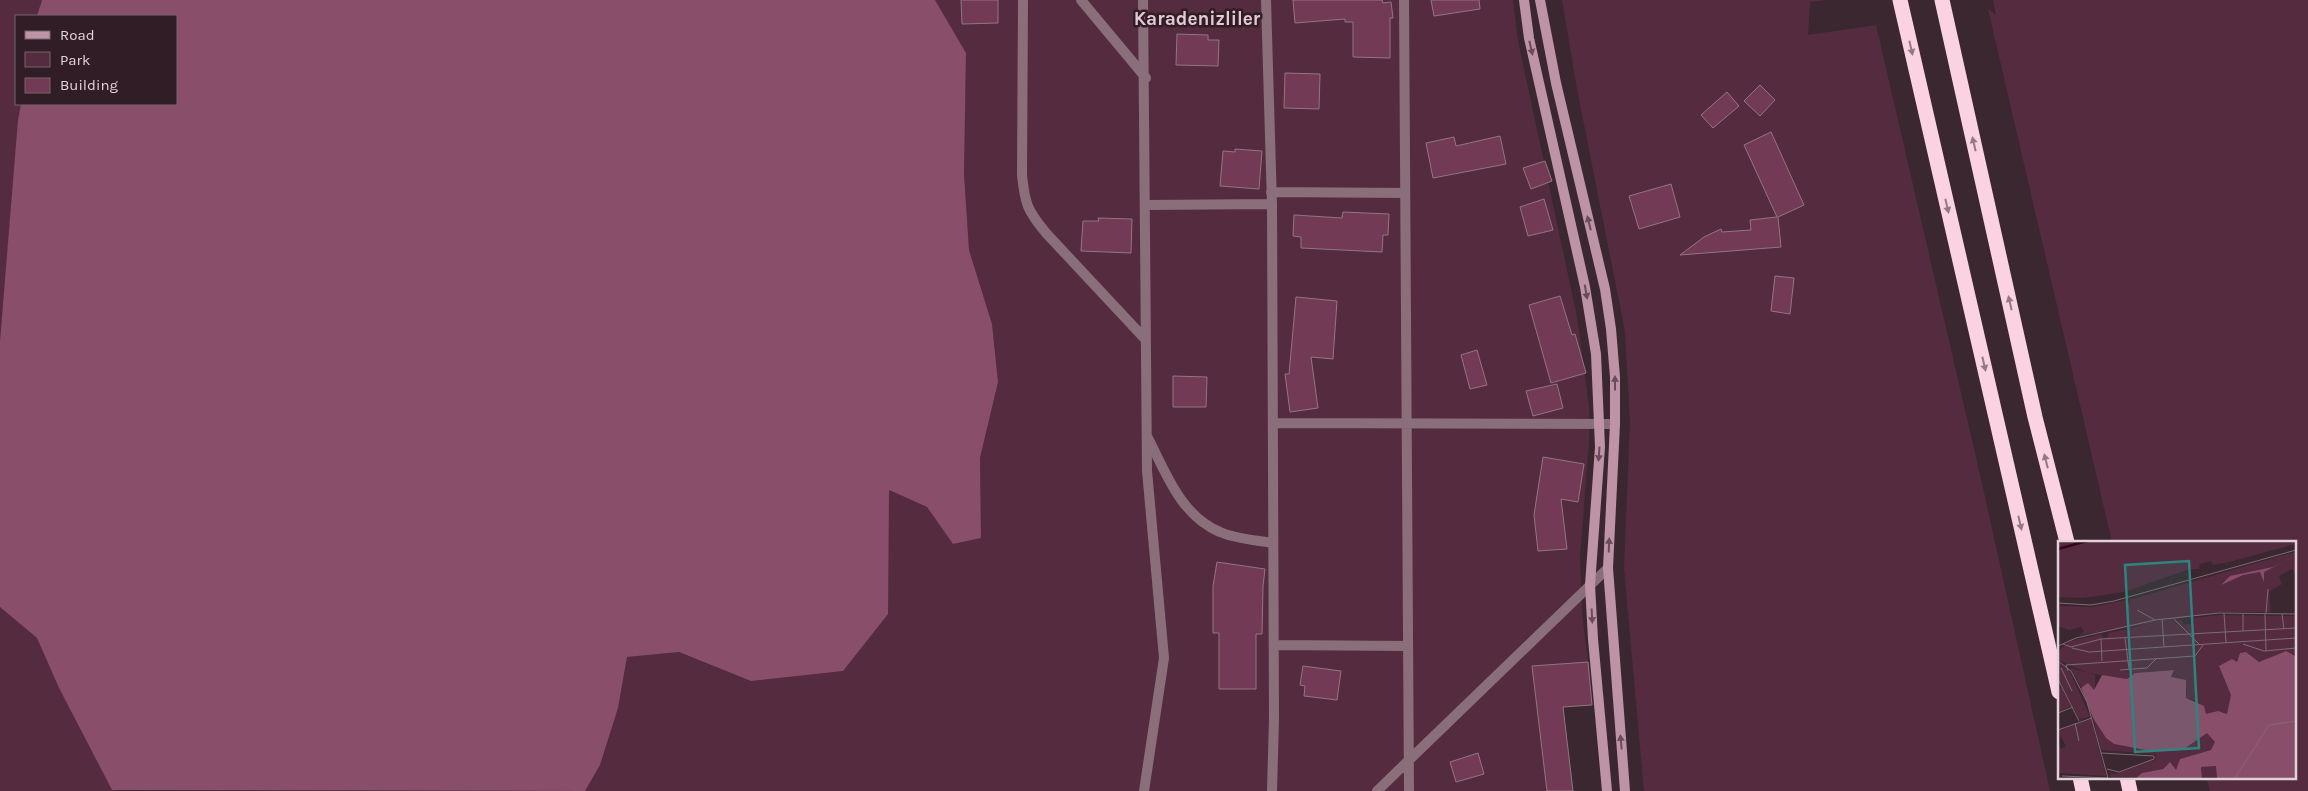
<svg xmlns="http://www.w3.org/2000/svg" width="2308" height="791" viewBox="0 0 2308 791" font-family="Karla,sans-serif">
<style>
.green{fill:#552c3f}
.forest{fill:#894f6a}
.building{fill:#723a54;stroke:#907781}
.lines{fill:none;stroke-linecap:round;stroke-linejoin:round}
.street{stroke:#8a6f7a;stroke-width:10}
.secondary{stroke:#be93a5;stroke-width:10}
.highway{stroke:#fad2e2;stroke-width:15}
.oneway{fill:#694c59}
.oneway2{fill:#967884}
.labels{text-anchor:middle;stroke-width:5;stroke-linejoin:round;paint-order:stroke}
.district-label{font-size:19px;font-weight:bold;fill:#e4c9d3;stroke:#311d26}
.inset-river{fill:none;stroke:#360420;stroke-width:2.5}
.inset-road{fill:none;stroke:#7d6b73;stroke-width:1}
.view{fill:#2e847e;fill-opacity:0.15;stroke:#2e847e;stroke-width:2.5}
.inset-edge{fill:none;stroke:#e0d2d8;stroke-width:2.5}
</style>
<rect width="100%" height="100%" fill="#3b2730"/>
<!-- green -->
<path class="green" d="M0 0H42L37 16H16V104H21L0 341Z
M935 0H1513L1518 41 1577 317 1589 406V442L1580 556 1582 614 1588 662 1532 666 1547 791H585L600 765 618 708 627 657 679 652 751 681 888 614V490L927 507 953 544 981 538 980 458 998 382 992 324 969 250 964 174 966 53Z
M1562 0H1826L1810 2 1808 35 1876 25 1983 488 2050 791H1644L1624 568 1630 422 1625 331 1577 89Z
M1993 0H2308V791H2210L2206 777H2294V542H2112L1988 9 1996 15Z
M0 607 37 638 59 688 112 790 120 791H0Z"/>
<!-- forest -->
<path class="forest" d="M42 0H935L966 53 964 174 969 250 992 324 998 382 980 458 981 538 953 544 927 507 889 490 888 614 843 671 751 681 679 652 627 657 618 708 600 765 585 791 112 790 59 688 37 638 0 607V341L18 120 21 104H176V16H37Z"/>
<!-- building -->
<path class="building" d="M961 0H998V23L962 24Z
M1293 0H1382L1383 3 1391 2 1393 18H1390V58L1353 57V22H1345V19L1295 23Z
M1431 0H1479L1480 9 1434 16Z
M1177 34 1208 35V40H1219L1218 66 1176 65Z
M1285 73 1320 74 1319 109 1284 108Z
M1760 85 1775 100 1760 116 1744 101Z
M1727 92 1739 106 1713 128 1701 115Z
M1771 132 1804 205 1778 217 1781 247 1680 255 1704 237 1721 229 1722 232 1751 230 1750 220 1777 217 1744 145Z
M1500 136 1506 164 1433 178 1426 143 1454 137 1456 146Z
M1235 149 1262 151 1259 189 1220 186 1223 151 1235 152Z
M1545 161 1552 181 1531 189 1523 168Z
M1671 184 1680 217 1639 229 1629 196Z
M1544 199 1553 230 1528 236 1520 207Z
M1343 212 1389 214 1388 235H1383L1382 252 1301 248V237L1293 236 1294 215 1342 218Z
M1098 218 1132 219 1131 253 1081 251 1083 221H1099Z
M1775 276 1794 278 1790 314 1771 311Z
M1560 296 1572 335 1575 334 1586 373 1551 383 1529 305Z
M1296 297 1337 301 1333 359 1311 357 1318 408 1290 412 1285 374H1289Z
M1477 350 1487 385 1470 389 1461 355Z
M1173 376 1207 377 1206 407H1173Z
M1557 384 1563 408 1533 416 1526 391Z
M1543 457 1584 464 1578 502 1561 499 1567 549 1538 551 1534 515Z
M1217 562 1265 569 1263 586 1262 634H1256V689H1219V633H1213V586Z
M1588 662 1592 705 1563 707 1573 791H1547L1532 666Z
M1303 666 1341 671 1337 700 1304 696 1305 686 1300 685Z
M1478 753 1484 774 1456 782 1450 762Z"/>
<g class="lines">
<!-- street -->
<path class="street" d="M1023 0 1022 175C1025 204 1027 210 1046 233L1146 340
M1081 0 1146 78
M1143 0 1147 471 1164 658 1144 791
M1266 0 1272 204 1274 719 1272 791
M1404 0 1409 791
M1271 192 1404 193
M1146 205 1272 204
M1273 423 1615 424
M1148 438C1166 473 1181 516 1220 532 1236 539 1255 540 1273 543
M1274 645 1408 646
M1377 791 1608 568"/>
<!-- secondary -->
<path class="secondary" d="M1524 0 1529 38 1585 287 1596 354 1600 447 1590 585 1593 639 1607 791
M1540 0 1556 83 1605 289 1611 329 1615 377V424L1608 568 1625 791"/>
<!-- highway -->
<path class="highway" d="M1900 0 2059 692
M1942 0 2035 417 2067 542
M2080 777 2083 791
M2127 777 2130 791"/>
</g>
<!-- one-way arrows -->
<defs><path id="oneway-solid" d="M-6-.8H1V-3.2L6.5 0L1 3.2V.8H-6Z" transform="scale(1.25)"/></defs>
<g class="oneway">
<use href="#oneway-solid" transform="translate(1531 48) rotate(77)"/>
<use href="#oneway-solid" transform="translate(1589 223) rotate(-104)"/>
<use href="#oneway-solid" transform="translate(1586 292) rotate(80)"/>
<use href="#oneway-solid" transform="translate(1615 383) rotate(-90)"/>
<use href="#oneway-solid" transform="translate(1599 454) rotate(94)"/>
<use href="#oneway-solid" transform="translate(1609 545) rotate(-88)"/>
<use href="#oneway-solid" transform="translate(1592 616) rotate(87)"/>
<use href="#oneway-solid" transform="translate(1621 742) rotate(-95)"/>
</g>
<g class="oneway2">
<use href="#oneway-solid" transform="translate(1911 48) rotate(77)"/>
<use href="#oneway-solid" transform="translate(1974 144) rotate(-103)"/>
<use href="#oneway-solid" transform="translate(1947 206) rotate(77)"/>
<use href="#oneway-solid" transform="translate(2010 303) rotate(-103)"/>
<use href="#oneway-solid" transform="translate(1984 364) rotate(77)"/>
<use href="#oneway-solid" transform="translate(2046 461) rotate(-104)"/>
<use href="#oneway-solid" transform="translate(2020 523) rotate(77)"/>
</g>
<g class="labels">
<!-- district labels -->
<g class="district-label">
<text x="1197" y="25">Karadenizliler</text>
</g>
</g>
<!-- overview -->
<g transform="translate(2058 541)">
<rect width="238" height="238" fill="#3b2730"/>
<path d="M0 0H237V3L171 21 155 24 153 20 142 23 141 28H132L66 51 25 57 0 56ZM237 11V33L234 28 221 35 224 43 211 51 213 71H163L22 94 26 90 23 86 11 89 0 85V65L33 66 69 59 72 64 71 59ZM161 74 237 75V115L227 110 201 121 188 111 182 112 179 121H168L165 132 173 154 170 173 160 170 148 174 136 159 128 157 129 147 113 137 116 129 77 132 69 138 30 132 0 119V110L13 100 44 93 45 97 50 96V92L103 80 124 79 125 84 136 82 135 77ZM0 121 12 131 32 176 21 178 0 136ZM12 127 37 134V149L23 146ZM4 146 13 165 0 171V148ZM35 177 48 197 56 203 78 208H126L149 191 157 201 153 209 122 218 118 229 109 223 105 228 84 232 78 237H53L52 231 56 233 97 219 98 213 43 209ZM33 178 48 235 1 232 0 235V202L3 208 8 205 0 190ZM159 225V237H144L143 226Z" fill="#552c3f"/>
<path d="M237 15 206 31V41L202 31 185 34 163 44 172 35 215 26ZM228 110 237 115V237H159L158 225 143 226 144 237H78L84 232 105 228 112 221 118 229 122 218 153 209 157 201 149 192 126 208 115 210 87 209 56 203 48 197 35 177 23 147 30 142 36 149 44 134 69 138 77 132 116 129 113 136 128 139V157L146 165 148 173 160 170 169 173 173 154 161 125 174 118 179 121 182 112 188 111 201 121Z" fill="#894f6a"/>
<path class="inset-river" d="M0 8 29 0"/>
<path class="inset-road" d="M0 62 33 64 56 60 238 9M79 69 97 79M166 72 168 102M208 72 210 48M185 73V90M207 73 208 110M224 73 226 88M104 78 106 106M116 78 142 104M67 97 71 128M43 98 44 120M5 103 13 106 43 98 238 87M185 103 206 110 238 107M0 105 18 97 97 79 161 72 238 73M14 107 31 111 238 97M0 120 13 130 29 161 50 237M3 127 14 150M62 129 89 127 99 117M10 130 8 124 137 115 145 104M0 138 21 180M0 172 15 166M17 182 21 200M0 189 34 177M43 212 96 215V218L61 231 49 228M4 235 50 237M177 237 211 184 238 180"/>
<path class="view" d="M131 20 141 207 77 211 67 24Z"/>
<rect width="238" height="238" class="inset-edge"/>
</g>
<!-- legend -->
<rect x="15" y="15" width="162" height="90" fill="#311d26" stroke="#77656d"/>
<rect x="25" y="31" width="25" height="8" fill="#be93a5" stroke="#77656d"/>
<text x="60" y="40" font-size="15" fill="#e0d2d8">Road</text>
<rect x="25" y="52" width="25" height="15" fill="#552c3f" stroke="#77656d"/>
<text x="60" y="65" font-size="15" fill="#e0d2d8">Park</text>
<rect x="25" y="78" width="25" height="15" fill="#723a54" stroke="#77656d"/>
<text x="60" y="90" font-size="15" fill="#e0d2d8">Building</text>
</svg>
